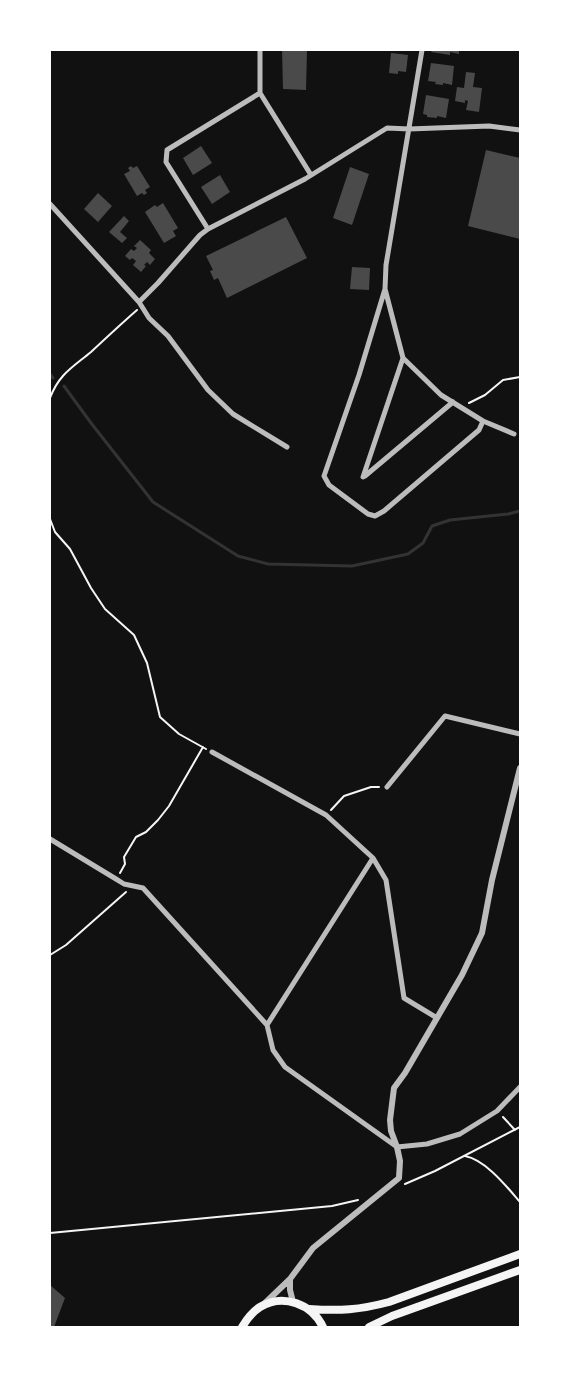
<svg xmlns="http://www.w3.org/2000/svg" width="570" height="1377" viewBox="0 0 570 1377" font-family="Mulish,sans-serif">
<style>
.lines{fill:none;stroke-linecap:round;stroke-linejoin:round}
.stream{stroke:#333;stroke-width:3}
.building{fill:#4a4a4a}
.path{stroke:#f5f5f5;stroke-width:2}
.minor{stroke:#bcbcbc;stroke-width:5}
.tertiary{stroke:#bcbcbc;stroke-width:6}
.primary{stroke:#f5f5f5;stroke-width:8}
</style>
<rect width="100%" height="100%" fill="#111"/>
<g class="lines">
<!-- stream -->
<path class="stream" d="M50 374 53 378
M64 386 91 423 153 502 238 556 268 564 352 566 408 554 423 543 432 526 450 520 508 514 520 511"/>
</g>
<!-- building -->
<path class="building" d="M282 50H307L306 90 283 89Z
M432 50H459V54L450 52V55L431 52Z
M391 53 408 55 406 72 398 71V74L389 73Z
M431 63 454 66 452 85 443 83V85L435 84 436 82 428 81Z
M466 72 475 73 473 87 482 88 479 112 466 110 468 101 465 100V103L455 101 457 87 464 88Z
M426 95 449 99 446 118 437 116V118L427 117V115L423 114Z
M201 146 212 163 193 175 183 158Z
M486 150 520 158V239L468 226Z
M131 166 133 168 137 166 150 187 145 190 147 193 144 195 142 193 137 196 124 174 130 171 128 168Z
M350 167 369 174 352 225 333 218Z
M220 175 230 192 212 204 201 187Z
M98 193 112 206 98 222 84 209Z
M163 203 178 228 173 231 176 236 164 243 145 212 155 205 157 207Z
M124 216 129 221 120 232 127 238 122 243 109 232Z
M286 217 307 258 227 298 218 278 214 280 210 271 213 270 206 256Z
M140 240 151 250 149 253 155 259 150 265 147 262 144 265 146 266 141 272 133 265 136 261 132 258 130 260 125 256 131 249 134 251 137 248 134 246Z
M352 267 370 268 369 290 350 289Z
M50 1285 65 1298 54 1327H50Z"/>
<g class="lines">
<!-- path -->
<path class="path" d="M50 398C59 374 73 367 91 352 106 338 121 324 137 310
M469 403 485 395 503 380 520 377
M50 519 55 532 70 549 91 588 105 609 134 635 147 663 160 717 179 734 206 749
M331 810 344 796 371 787H379
M120 873 125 864 124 857 136 837 146 832 158 820 169 806 203 747
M50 955 66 945 126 892
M503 1117 515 1130
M465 1156C486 1160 507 1187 520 1202
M405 1184 435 1171 520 1127
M50 1233 332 1206 358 1200"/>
<!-- minor -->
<path class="minor" d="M260 50V93
M50 204 139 302 158 283 200 235 208 229 305 179 387 128 409 129 489 126 520 130
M208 229 166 162 167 150 260 93 311 175
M385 289 403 358 441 395 483 421 479 430 384 511 375 516 368 514 329 485 324 476 359 375 385 289 386 265 422 50
M139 302 149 318 168 336 208 390 233 414 287 447
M483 421 514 434
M365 476 453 402
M363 477 403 358
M212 752 326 815 373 858 386 880 404 998 437 1018
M387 787 445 716 520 734
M50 839 116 879 124 884 143 888 267 1025 273 1050 285 1067 397 1147 427 1144 460 1134 497 1111 520 1087
M267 1025 373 858"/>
<!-- tertiary -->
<path class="tertiary" d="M290 1279V1290L293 1302
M265 1303 290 1279 313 1248 399 1178 400 1161 397 1147 391 1131 390 1120 394 1088 405 1073 462 975 482 933 492 880 520 768"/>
<!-- primary -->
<path class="primary" d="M309 1309C340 1311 359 1310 389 1302L520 1254
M242 1327C247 1319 252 1312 260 1307 283 1293 312 1304 323 1327
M369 1327 392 1316 520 1270"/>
</g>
<!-- border -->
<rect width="570" height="1377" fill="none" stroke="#ffffff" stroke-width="102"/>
</svg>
